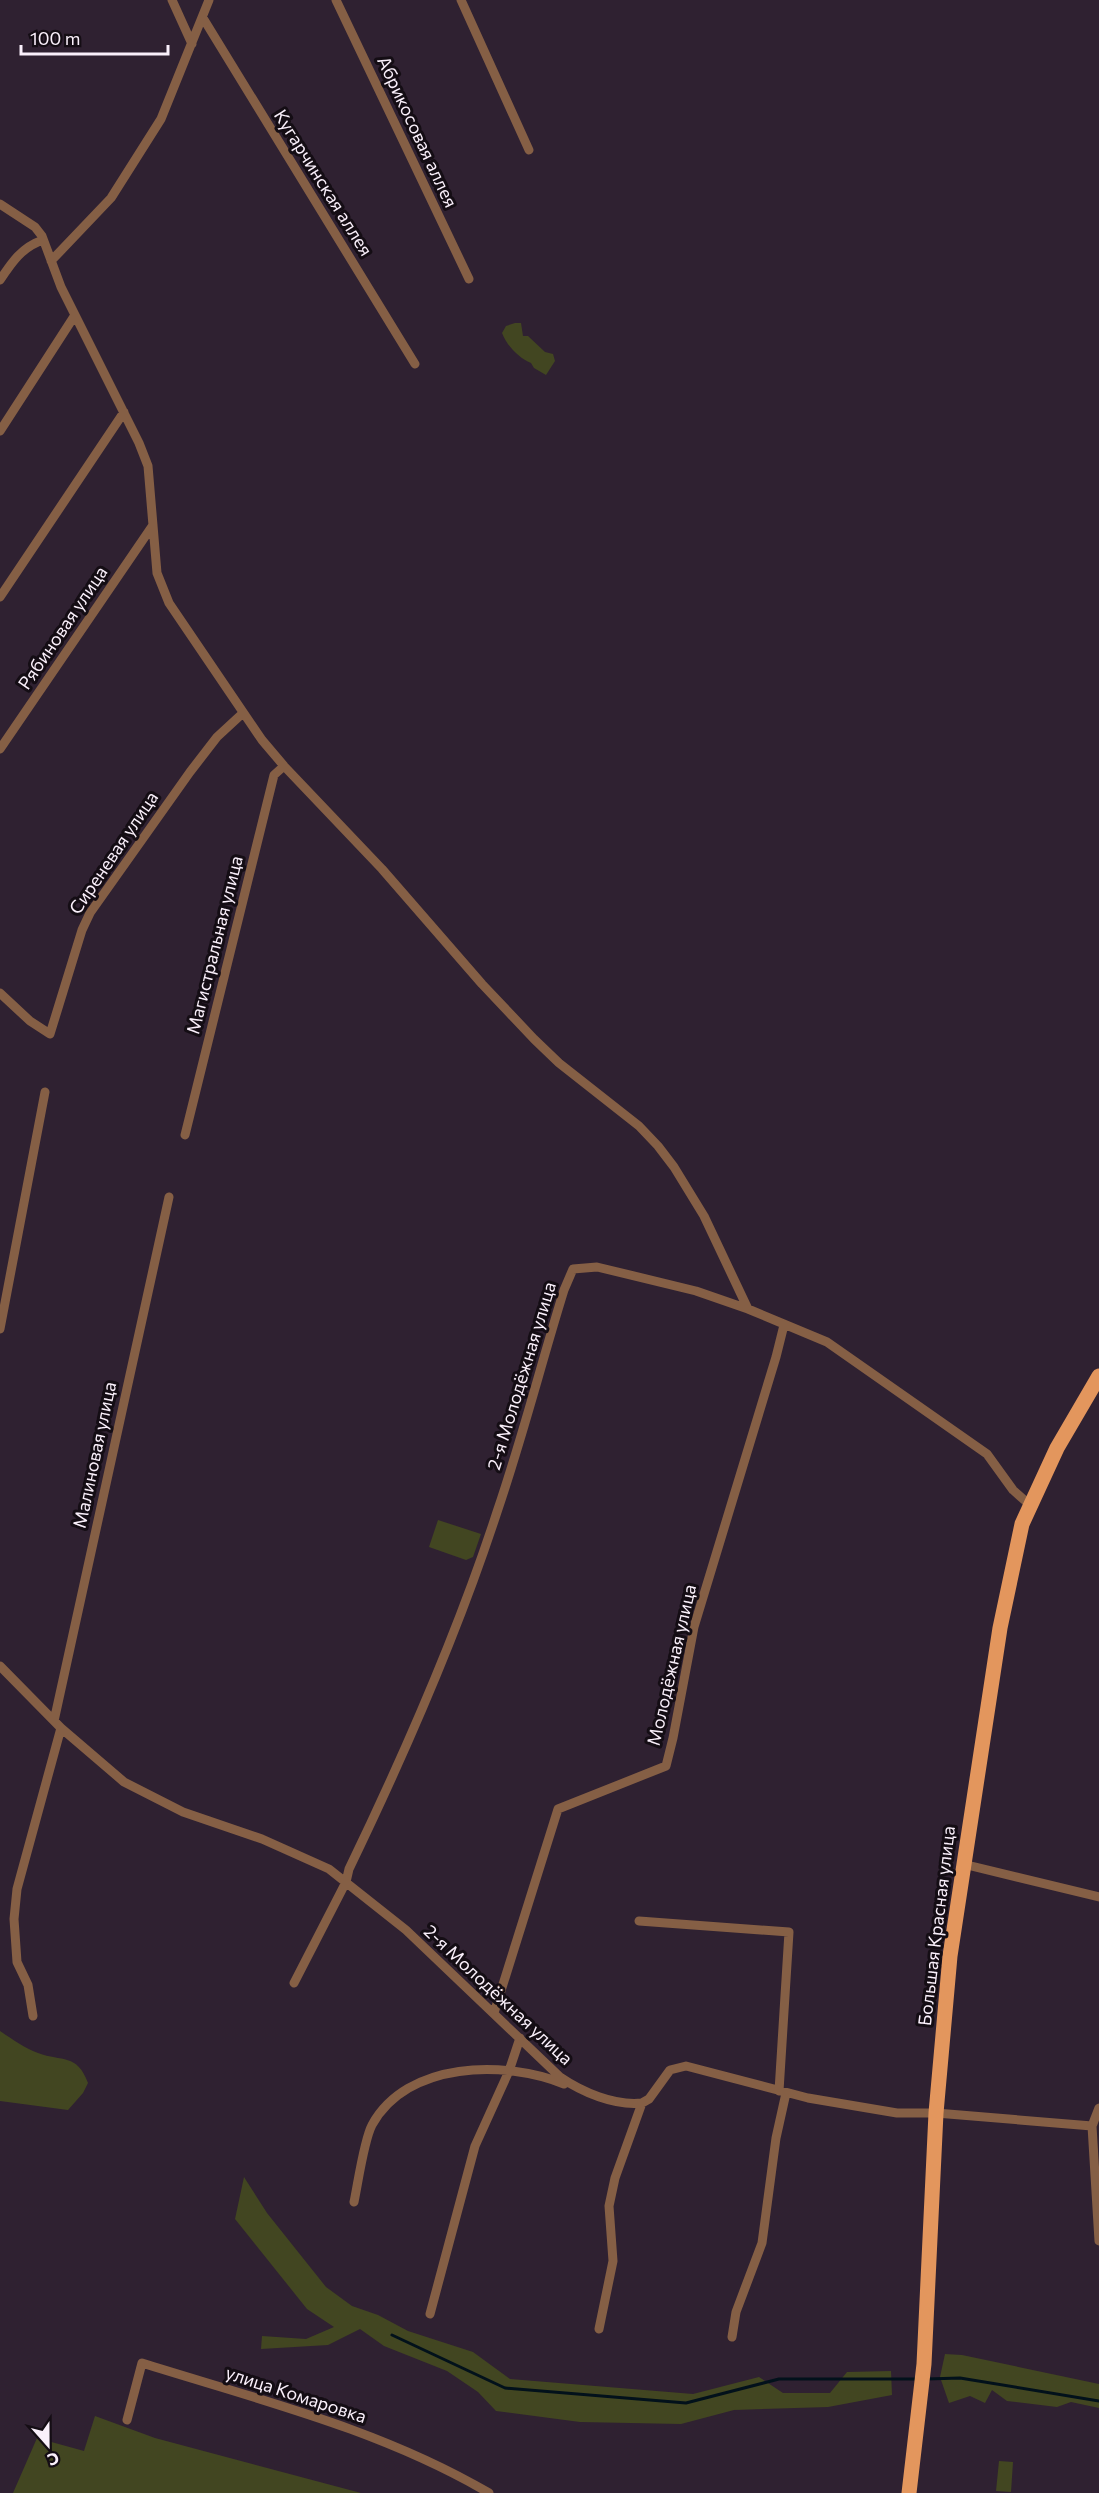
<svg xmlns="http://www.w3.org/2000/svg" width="1099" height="2493" viewBox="0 0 1099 2493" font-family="Commissioner,sans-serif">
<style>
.green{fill:#424621}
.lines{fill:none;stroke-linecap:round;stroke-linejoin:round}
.stream{stroke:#02111b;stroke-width:3}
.street{stroke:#855f45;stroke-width:9}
.primary{stroke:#e3965d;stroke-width:15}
.labels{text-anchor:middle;stroke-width:6;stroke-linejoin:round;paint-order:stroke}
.street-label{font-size:18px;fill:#faf0fb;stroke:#140d14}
</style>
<rect width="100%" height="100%" fill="#2f2131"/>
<!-- green -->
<path class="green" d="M515 323H521L523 336H528L545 352 553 354 555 361 546 375 534 368 531 363C519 358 507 346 502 333L506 326Z
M438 1520 481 1534 473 1557 466 1560 429 1547Z
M0 2031C12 2039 24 2048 38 2053 62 2062 77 2053 88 2083L83 2093 68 2110 0 2101Z
M244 2177 267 2213 326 2287 352 2306 378 2315 408 2331 473 2352 510 2379 693 2394 759 2377 783 2393H830L847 2372 891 2371 892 2395 828 2407 734 2410 681 2424 580 2422 496 2411 478 2392 447 2371 384 2346 360 2329 328 2345 261 2349 262 2336 306 2339 334 2327 307 2309 235 2219Z
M945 2354 962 2355 1099 2384V2408L1071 2402 1057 2407 1007 2401 992 2390 985 2403 970 2396 949 2403 940 2377Z
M95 2416 155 2438 361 2493H13L37 2438 84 2451Z
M999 2461 1013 2462 1011 2492 996 2491Z"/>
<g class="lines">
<!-- stream -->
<path class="stream" d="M392 2335 505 2388 686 2403 779 2379H918
M927 2379 960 2378 1099 2401"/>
<!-- street -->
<path class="street" d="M172 0 192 44
M336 0 469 279
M461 0 529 150
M203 18 415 364
M0 204 35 227 42 236 61 287 139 443 148 466 157 573 169 603 262 740 284 766 382 869 482 984 534 1039 559 1063 639 1126 658 1146 674 1167 704 1216 748 1309
M51 261 111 198 161 119 209 0
M0 280C12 262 22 247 43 240
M0 431 75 315
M0 597 124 412
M0 749 153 525
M0 993 30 1021 50 1034 82 930 90 913 190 772 217 737 243 713
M185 1135 274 775 284 766
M0 1329 45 1092
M0 1666 61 1728 124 1782 183 1812 262 1839 329 1869 406 1930 560 2077C582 2092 614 2106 642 2103
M54 1721 169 1197
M963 1864 1099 1897
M639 1921 789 1932 779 2091
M294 1983 346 1882 349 1869C405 1753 457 1635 497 1512 522 1439 541 1364 564 1290L573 1269 597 1267 696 1291 748 1309 827 1342 987 1454 1013 1490 1030 1505
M494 2013 558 1809 666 1766 673 1738 694 1627 776 1357 784 1325
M33 2016 28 1985 17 1962 14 1919 17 1889 61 1728
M1099 2108 1092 2126 1099 2241
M354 2202C358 2183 364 2140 372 2125 407 2061 505 2060 564 2084
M430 2314 475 2146 509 2071 520 2038
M599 2329 613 2261 609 2206 615 2178 642 2103 649 2099 670 2070 686 2066 808 2098 897 2113H936L1092 2126
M732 2337 736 2312 762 2243 776 2138 786 2093
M127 2420 142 2363C260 2400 382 2430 489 2493"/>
<!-- primary -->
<path class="primary" d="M909 2493 924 2364 936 2113 950 1956 1000 1628 1022 1524 1057 1448 1099 1376"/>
</g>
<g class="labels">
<!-- street labels -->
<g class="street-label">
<text transform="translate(417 132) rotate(65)" y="6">Абрикосовая аллея</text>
<text transform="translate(323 183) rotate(58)" y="6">Кугарчинская аллея</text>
<text transform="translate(63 628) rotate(-56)" y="6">Рябиновая улица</text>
<text transform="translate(114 853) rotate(-56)" y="6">Сиреневая улица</text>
<text transform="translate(215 945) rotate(-76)" y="6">Магистральная улица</text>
<text transform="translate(522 1376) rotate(-73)" y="6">2-я Молодёжная улица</text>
<text transform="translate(95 1455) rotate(-78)" y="6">Малиновая улица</text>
<text transform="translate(672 1665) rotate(-77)" y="6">Молодёжная улица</text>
<text transform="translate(937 1926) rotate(-83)" y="6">Большая Красная улица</text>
<text transform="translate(498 1995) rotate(43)" y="6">2-я Молодёжная улица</text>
<text transform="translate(296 2395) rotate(18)" y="6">улица Комаровка</text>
</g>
</g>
<!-- north arrow -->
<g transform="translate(48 2445) rotate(159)" stroke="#140d14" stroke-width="4.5" paint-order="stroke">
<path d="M0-4.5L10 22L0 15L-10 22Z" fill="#faf0fb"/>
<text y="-9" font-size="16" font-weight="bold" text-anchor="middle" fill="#faf0fb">С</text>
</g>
<!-- scale -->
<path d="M21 45v9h147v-9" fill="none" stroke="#faf0fb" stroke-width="3"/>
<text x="30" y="45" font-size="18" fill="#faf0fb" stroke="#140d14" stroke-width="4.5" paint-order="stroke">100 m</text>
</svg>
